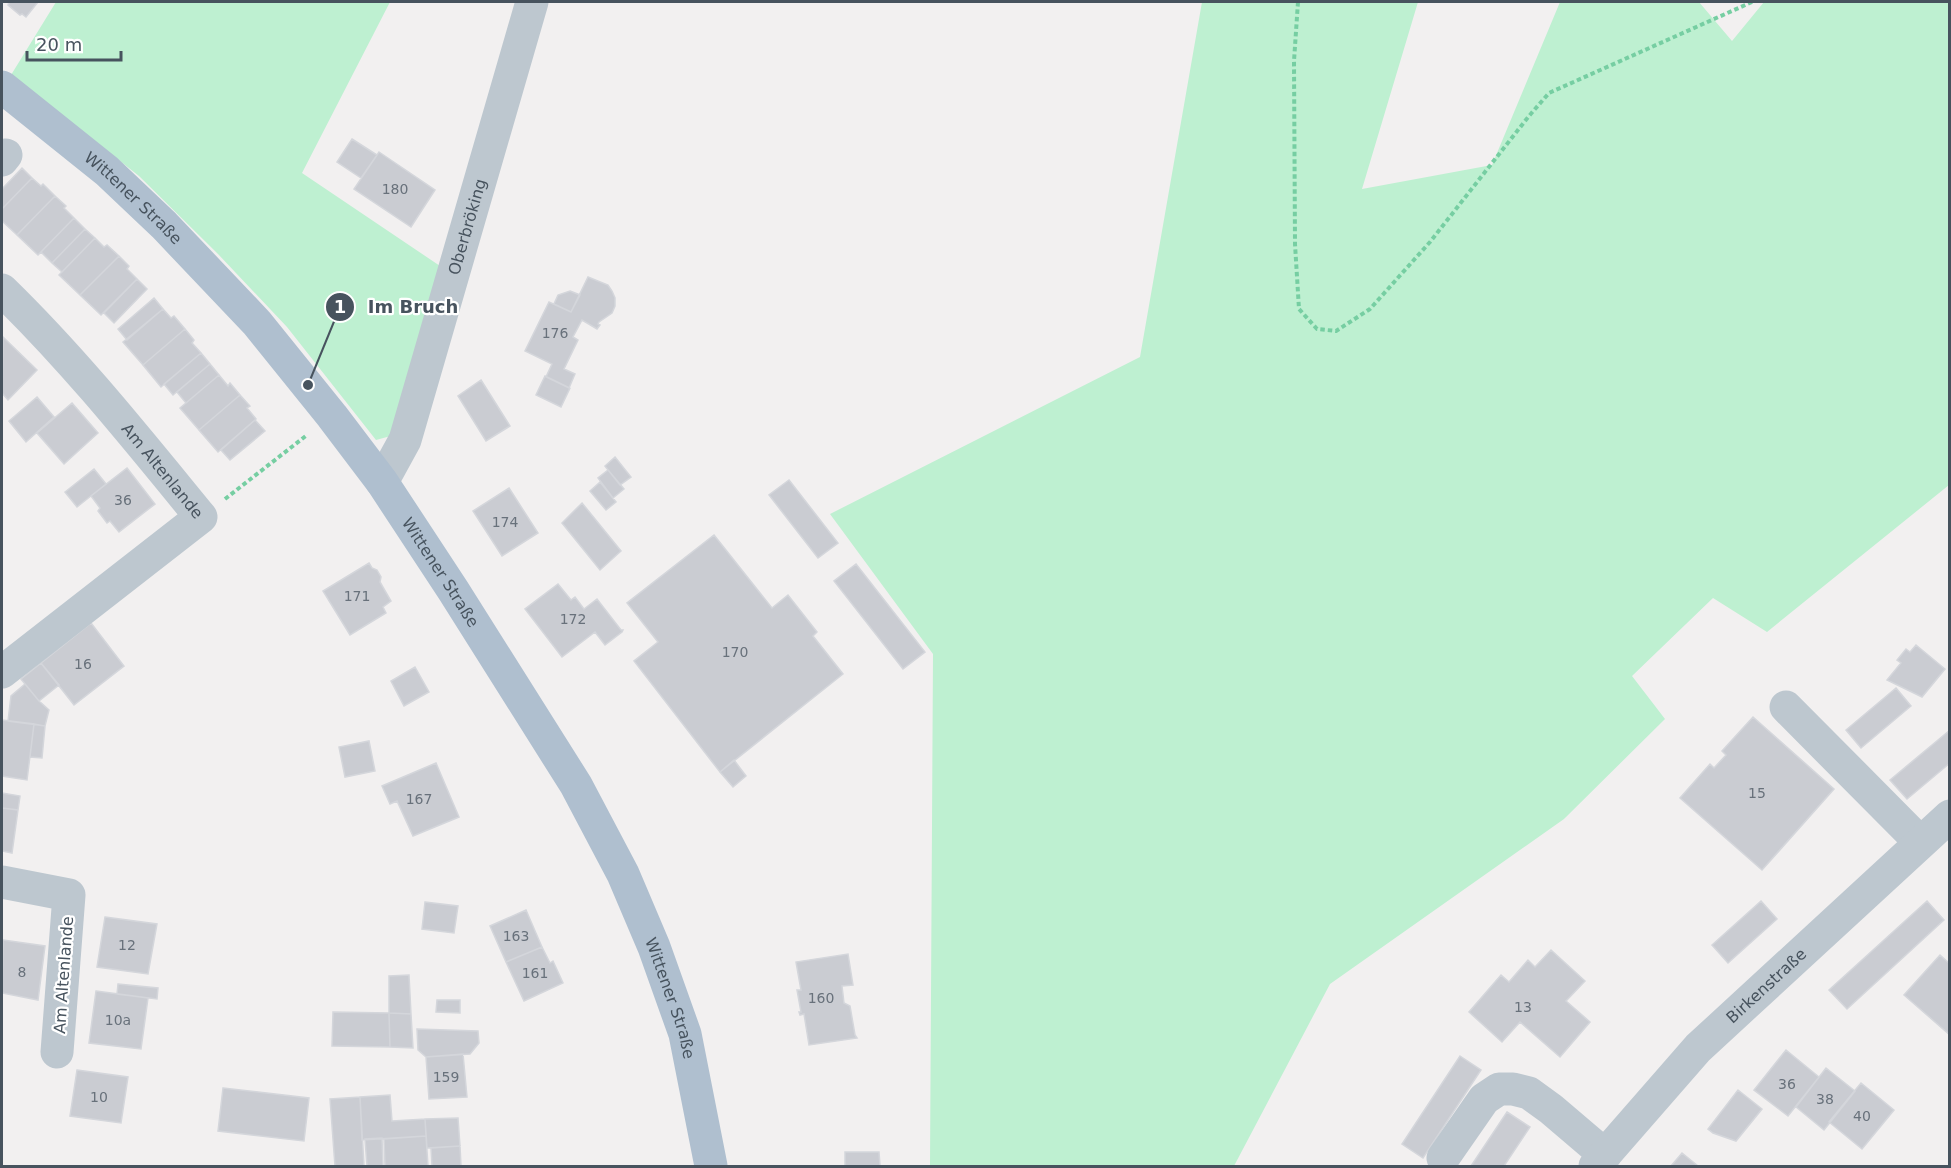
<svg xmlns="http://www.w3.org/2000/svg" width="1951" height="1168" viewBox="0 0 1951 1168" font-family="'DejaVu Sans',sans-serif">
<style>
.green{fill:#bef0d1}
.building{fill:#caccd2;stroke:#d4d6db;stroke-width:1.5}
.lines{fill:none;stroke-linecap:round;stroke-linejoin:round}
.path{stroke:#76cea2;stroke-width:4;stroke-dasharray:4.5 3;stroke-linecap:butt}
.minor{stroke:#bdc7cf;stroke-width:33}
.major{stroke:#afbfcf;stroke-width:33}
.labels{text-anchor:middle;stroke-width:4.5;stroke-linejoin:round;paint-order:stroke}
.number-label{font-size:14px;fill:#68717b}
.street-label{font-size:16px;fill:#47535e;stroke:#fff}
.leader{fill:none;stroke:#47535e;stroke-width:2}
.callout-dot{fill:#47535e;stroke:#fff;stroke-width:2}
.mark-label{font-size:18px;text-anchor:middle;font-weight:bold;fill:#fff}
.callout-label{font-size:18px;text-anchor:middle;font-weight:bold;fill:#47535e;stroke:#fff;stroke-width:4.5;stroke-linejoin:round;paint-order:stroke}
</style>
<rect width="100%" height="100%" fill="#f2f0f0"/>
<!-- green -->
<path class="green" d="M56 2H390L302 173 446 270 398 434 376 440 287 327 218 254 139 176 11 75Z
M1202 2H1418L1362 189 1492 165 1560 2H1699L1732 41 1764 2H1949V485L1767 632 1713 598 1632 676 1665 719 1564 819 1330 984 1234 1166H930L933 654 830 514 1140 357Z"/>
<!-- building -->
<path class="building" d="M6 2H38L26 17 22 14 20 15 8 5 9 3Z
M352 139 377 155 361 178 337 162Z
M379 152 435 190 411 227 354 189Z
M22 168 32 178 2 209V189Z
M32 178 41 186 43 184 55 196 17 235 2 221V209Z
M55 196 66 206 64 208 74 218 38 255 17 235Z
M74 218 85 229 52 263 41 252Z
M85 229 95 238 62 272 52 263Z
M95 238 104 247 107 245 119 256 80 295 59 275Z
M119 256 129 266 127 269 137 279 101 315 80 295Z
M588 277 608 285 612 291 615 298V306L612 313 599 322 598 324 600 325 597 329 582 320 573 337 578 340 564 369 575 374 569 388 546 377 552 364 525 351 549 302 571 312Z
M137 279 147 289 114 323 104 313Z
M570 291 580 295 571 312 554 304 558 295Z
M154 298 163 309 127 340 118 329Z
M163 309 171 318 174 316 185 329 143 365 123 342Z
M185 329 194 340 192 343 201 353 161 387 143 365Z
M3 337 37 370 8 400 2 393Z
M201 353 210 364 173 395 164 384Z
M210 364 219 375 186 403 177 392Z
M219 375 228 386 230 383 240 395 199 430 180 408Z
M545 376 570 388 561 407 536 395Z
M481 380 510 426 486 441 458 396Z
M240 395 250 406 247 408 256 419 218 452 199 430Z
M37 397 54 417 26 442 9 421Z
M72 403 98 433 64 464 37 433Z
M255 420 265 431 230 460 221 450Z
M615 457 631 477 620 485 605 466Z
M127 468 155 504 119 532 110 521 107 523 98 511 100 508 91 496Z
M94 469 106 484 77 507 65 492Z
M608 470 624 489 613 498 598 478Z
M789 480 838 543 818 558 769 495Z
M600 482 616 502 606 510 590 491Z
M509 488 538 533 502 556 473 511Z
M582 503 621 551 600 570 562 523Z
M714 535 772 608 788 595 817 632 813 636 843 674 720 772 634 661 658 642 627 603Z
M369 563 372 568 377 570 381 577 380 582 391 601 383 607 386 613 350 635 323 591Z
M856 564 925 652 903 669 834 581Z
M558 584 571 600 575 597 584 609 597 599 621 630H623L622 632 605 645 595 632 562 657 525 609Z
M91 623 124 666 74 705 41 663Z
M1916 645 1945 669 1922 697 1887 680 1901 663 1897 660 1906 649 1910 652Z
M41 663 59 685 39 701 21 679Z
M415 667 429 692 404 706 391 681Z
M25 684 39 701 49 710 45 726 8 721 11 696Z
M1896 688 1911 706 1861 748 1846 730Z
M1753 717 1834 789 1762 870 1680 798 1710 764 1714 768 1726 755 1722 751Z
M2 720 34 724 27 780 2 776Z
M34 724 45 726 42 758 30 757Z
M1950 730V763L1907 799 1890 780Z
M369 741 375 771 345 777 339 747Z
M734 760 746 776 733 787 720 772Z
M436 763 459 817 413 836 397 801 390 804 382 786Z
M2 793 20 796 18 810 2 808Z
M2 808 18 810 12 853 2 851Z
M1761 901 1777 919 1728 963 1712 945Z
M1927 901 1944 920 1847 1009 1829 990Z
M425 902 458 906 454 933 422 929Z
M526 910 542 947 506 962 490 926Z
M105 917 157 924 148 974 97 967Z
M3 940 45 946 38 1000 2 993Z
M542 947 550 963 553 961 563 983 524 1001 506 962Z
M1551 950 1585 981 1566 1001 1590 1022 1560 1057 1520 1022 1502 1042 1469 1012 1501 975 1509 982 1528 960 1535 967Z
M848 954 853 985 842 986 844 1003 850 1006 855 1035 857 1038 809 1045 804 1014 800 1015 799 1012H801L797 990H801L796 962Z
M1940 955 1950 964V1035L1904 995Z
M409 975 411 1014 389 1013V976Z
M118 984 158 988 157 999 117 994Z
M96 991 148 998 141 1049 89 1043Z
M437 1000H460V1013L436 1012Z
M333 1012 389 1013 390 1047 332 1046Z
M389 1013 411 1014 413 1048 390 1047Z
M417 1029 478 1031 479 1043 470 1054 426 1057 418 1050Z
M1786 1050 1819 1077 1788 1116 1754 1090Z
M463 1054 467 1097 429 1099 426 1057Z
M1460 1056 1481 1070 1423 1158 1402 1144Z
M1826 1068 1855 1091 1824 1130 1796 1107Z
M77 1070 128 1077 121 1123 70 1116Z
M1861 1083 1894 1110 1862 1149 1829 1122Z
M223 1088 309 1098 304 1141 218 1131Z
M1738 1090 1762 1109 1736 1141 1713 1133 1708 1129Z
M390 1095 392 1121 425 1119 426 1136 362 1140 360 1097Z
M360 1097 364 1166H335L330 1099Z
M1507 1112 1530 1127 1504 1166H1471Z
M458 1118 460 1146 427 1148 425 1119Z
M426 1136 428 1166H385L384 1139Z
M382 1138 383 1166H367L365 1139Z
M460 1146 461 1166H432L431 1148Z
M845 1152H879L880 1166H845Z
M1682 1153 1698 1166H1671Z"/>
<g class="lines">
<!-- path -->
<path class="path" d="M1298 2 1294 61 1295 244 1299 309 1317 329 1336 331 1370 309 1430 242 1529 116 1549 93 1752 2
M225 499 307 435"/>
<!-- minor -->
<g class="minor">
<path d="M2 160 6 155"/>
<path id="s1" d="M2 290C74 360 137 439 201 517L2 672"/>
<path id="s2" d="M382 482 405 440 532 2"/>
<path d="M1786 707 1920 842"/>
<path d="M2 882 69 895 57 1052"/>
<path d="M1443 1158 1484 1099 1499 1089H1513L1529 1093 1551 1109 1605 1155"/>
<path id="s3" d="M1595 1166 1698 1048 1950 816"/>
</g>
<!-- major -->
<path class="major" id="s4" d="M2 87 107 171 164 225 257 323 332 416 382 482 453 590 576 785 623 874 654 947 685 1034 711 1166"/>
</g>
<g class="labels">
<!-- number labels -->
<g class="number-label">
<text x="395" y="194">180</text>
<text x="555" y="338">176</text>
<text x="123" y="505">36</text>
<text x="505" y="527">174</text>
<text x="357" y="601">171</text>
<text x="573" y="624">172</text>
<text x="735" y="657">170</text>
<text x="83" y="669">16</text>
<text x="1757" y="798">15</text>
<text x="419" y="804">167</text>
<text x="516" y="941">163</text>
<text x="127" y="950">12</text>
<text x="22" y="977">8</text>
<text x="535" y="978">161</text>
<text x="821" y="1003">160</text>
<text x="1523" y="1012">13</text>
<text x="118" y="1025">10a</text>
<text x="446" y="1082">159</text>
<text x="1787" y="1089">36</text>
<text x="99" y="1102">10</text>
<text x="1825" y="1104">38</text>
<text x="1862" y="1121">40</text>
</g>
<!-- street labels -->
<g class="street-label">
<text dy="6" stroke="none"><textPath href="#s4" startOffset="172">Wittener Straße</textPath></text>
<text dy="6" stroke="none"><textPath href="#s2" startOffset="270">Oberbröking</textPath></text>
<text dy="6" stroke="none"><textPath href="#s1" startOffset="242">Am Altenlande</textPath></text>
<text dy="6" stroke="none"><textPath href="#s4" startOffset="658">Wittener Straße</textPath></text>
<text transform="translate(63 975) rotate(-86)" y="6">Am Altenlande</text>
<text dy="6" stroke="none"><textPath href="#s3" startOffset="249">Birkenstraße</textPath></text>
<text dy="6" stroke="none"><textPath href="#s4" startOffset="1144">Wittener Straße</textPath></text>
</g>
</g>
<!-- callouts -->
<path class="leader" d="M308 385L340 307"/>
<g class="callout-dot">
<circle cx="308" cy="385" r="6"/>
<circle cx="340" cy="307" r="15"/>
</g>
<g class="mark-label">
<text x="340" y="313">1</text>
</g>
<g class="callout-label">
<text x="413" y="313">Im Bruch</text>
</g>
<!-- border -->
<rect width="1951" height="1168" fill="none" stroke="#47535e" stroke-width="6"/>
<!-- scale -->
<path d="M27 51v9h94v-9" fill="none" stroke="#47535e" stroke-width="3"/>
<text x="36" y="51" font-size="18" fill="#47535e" stroke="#ffffff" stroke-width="4.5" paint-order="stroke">20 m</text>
</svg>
